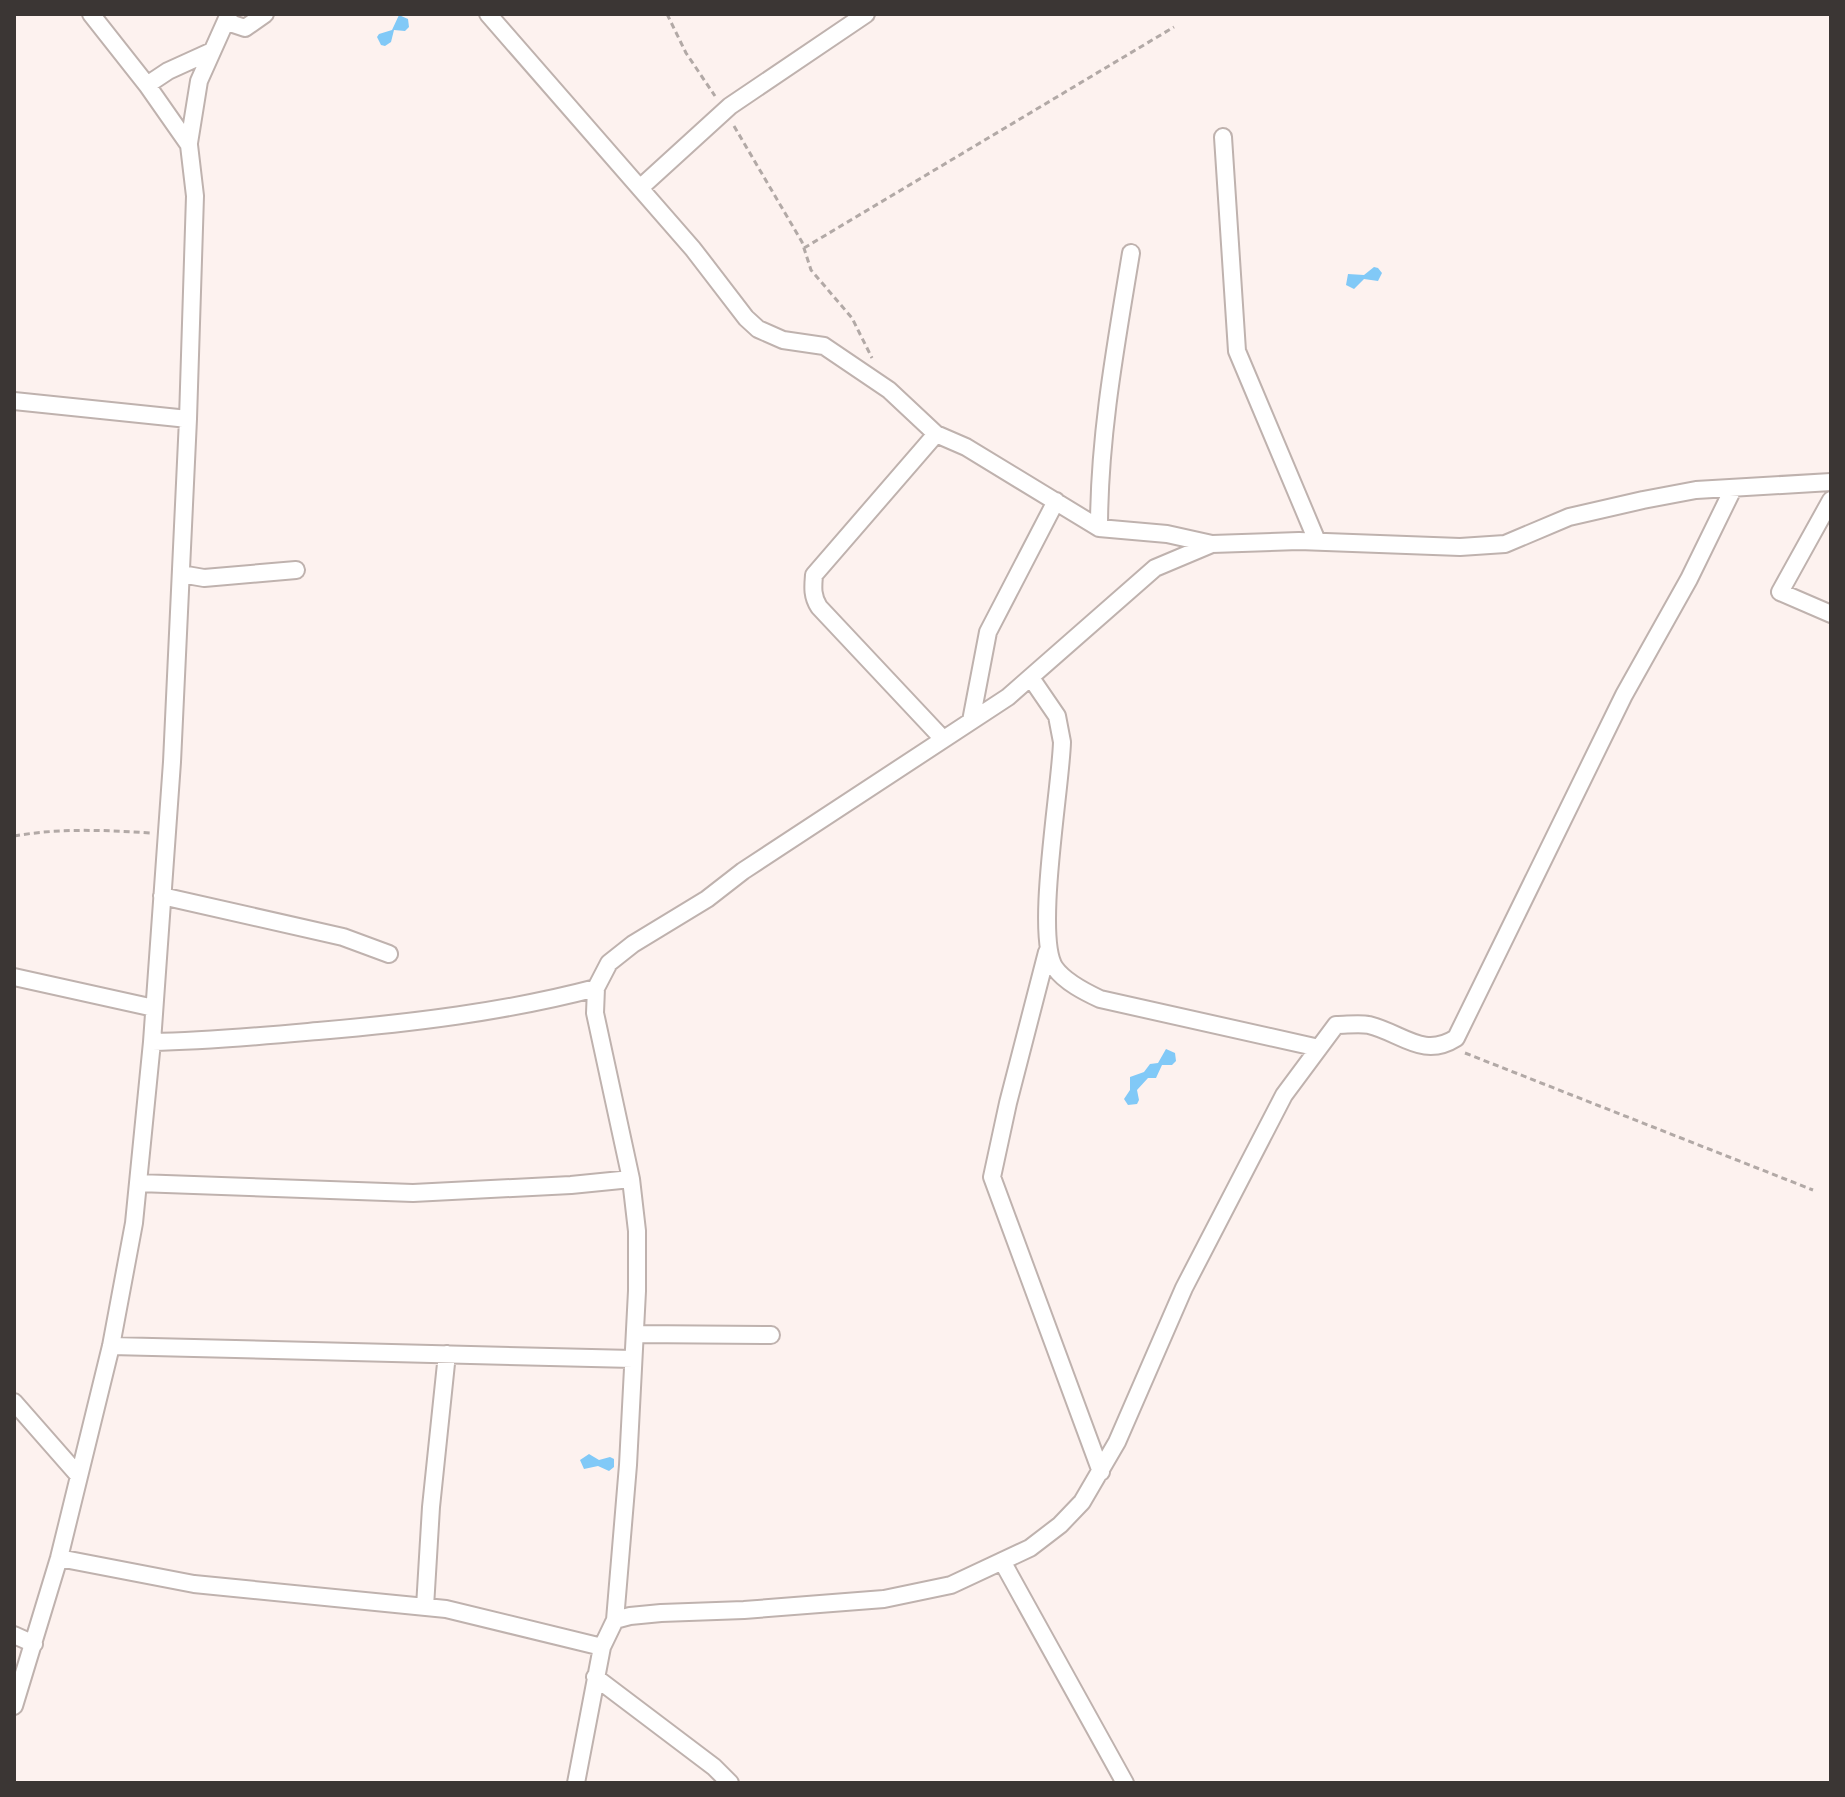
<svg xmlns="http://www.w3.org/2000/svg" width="1845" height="1797" viewBox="0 0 1845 1797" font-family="Montserrat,sans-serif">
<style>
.building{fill:#81c9f7}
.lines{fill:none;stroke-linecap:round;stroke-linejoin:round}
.street-casing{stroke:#bfb2ae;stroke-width:20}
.path{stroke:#b2a9a6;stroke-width:3;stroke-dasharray:6 4;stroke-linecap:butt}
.street{stroke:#fff;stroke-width:16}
</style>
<rect width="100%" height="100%" fill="#fdf2ef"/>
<!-- building -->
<path class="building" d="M399 15 408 19 409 27 405 31 394 30 391 42 385 46 381 45 377 37 379 34 392 30Z
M1374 267 1378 268 1382 273 1378 281 1364 279 1354 289 1346 285 1348 274 1364 275Z
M1166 1049 1175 1053 1176 1061 1172 1065H1162L1156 1078H1148L1137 1090 1139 1100 1137 1104 1128 1105 1124 1099 1130 1090V1077L1144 1072 1150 1064 1158 1063Z
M589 1454 599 1460 610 1457 614 1459V1467L609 1471 598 1466 584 1469 580 1460Z"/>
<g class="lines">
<defs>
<path id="street" d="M488 14 693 249 746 318 758 329 783 340 824 346 889 390 936 434 966 447 1099 528 1167 534 1212 544
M227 22 245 28 265 14
M147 85 168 71 212 51
M1223 137 1237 351 1317 541
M189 143 199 81 229 14
M640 188 730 106 866 14
M14 401 188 419
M936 434 814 575C813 587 812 596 819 607L943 739
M1831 500 1780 592 1831 614
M1099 528C1099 435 1116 344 1131 253
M181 574 204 578 296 570
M1031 678 1057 716 1062 742C1061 786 1034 937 1055 968 1065 982 1085 992 1100 999L1319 1048
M971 721 988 632 1056 501
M162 896 343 937 389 954
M1047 952 1008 1103 992 1177 1101 1472
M14 977 154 1008
M152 1042C209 1041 262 1036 318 1031 411 1023 505 1012 596 988
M138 1183 413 1193 571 1185 631 1179
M635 1334 771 1335
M111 1346 633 1359
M14 1402 79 1476
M59 1558 194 1584 446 1609 602 1647
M1002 1561 1125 1783
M425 1607 431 1507 447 1354
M615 1620 630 1616 661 1613 744 1610 884 1599 951 1585 1030 1548 1060 1525 1082 1502 1117 1442 1184 1288 1284 1095 1336 1025C1347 1025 1359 1023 1369 1025 1402 1033 1423 1059 1456 1038L1624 695 1689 579 1733 489
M14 1635 34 1644
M595 1677 714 1767 730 1783
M14 1706 59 1558 111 1346 134 1223 152 1042 172 762 188 419 195 196 189 145 147 85 91 14
M576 1783 602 1647 615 1620 628 1465 637 1291V1231L631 1179 595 1013 596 988 609 963 633 944 707 899 743 871 1008 697 1155 568 1212 544 1299 541 1460 547 1505 544 1569 517 1643 500 1696 490 1831 482"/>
</defs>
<!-- street casing -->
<use href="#street" class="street-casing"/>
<!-- path -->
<path class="path" d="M667 14 686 53 715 96
M734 126 802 242 811 270 852 318 872 358
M804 248 1174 27
M14 836C60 828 105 830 151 833
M1465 1053 1813 1190"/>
<!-- street -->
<use href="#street" class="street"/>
</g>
<!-- border -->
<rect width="1845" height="1797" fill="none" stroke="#3b3634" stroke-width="32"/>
</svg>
